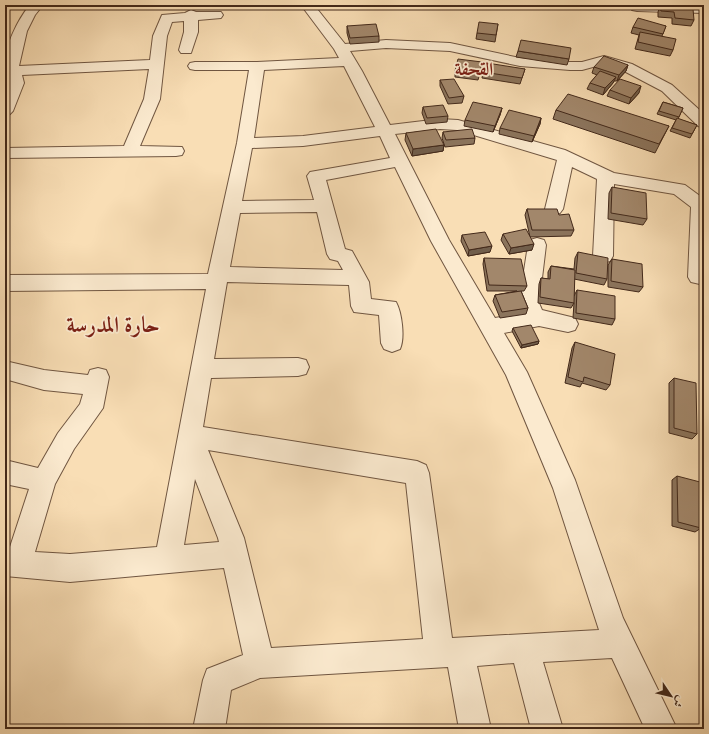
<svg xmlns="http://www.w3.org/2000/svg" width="709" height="734" viewBox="0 0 709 734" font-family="'EB Garamond',Amiri,serif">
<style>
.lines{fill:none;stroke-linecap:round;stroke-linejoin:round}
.street-casing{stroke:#705641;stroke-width:2}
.street{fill:#fbeacf;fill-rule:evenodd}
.wall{fill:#8b745c;stroke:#43291a}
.shaded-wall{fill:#715e4b;stroke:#43291a}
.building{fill:#a2876b;stroke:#43291a}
.labels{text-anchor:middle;stroke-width:3.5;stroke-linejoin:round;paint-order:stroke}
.far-district-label{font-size:18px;font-weight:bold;fill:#7a1f14;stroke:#fbeacf}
.district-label{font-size:22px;font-weight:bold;fill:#7a1f14;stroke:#fbeacf}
</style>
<rect width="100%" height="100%" fill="#f9deb5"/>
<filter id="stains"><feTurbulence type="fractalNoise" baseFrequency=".005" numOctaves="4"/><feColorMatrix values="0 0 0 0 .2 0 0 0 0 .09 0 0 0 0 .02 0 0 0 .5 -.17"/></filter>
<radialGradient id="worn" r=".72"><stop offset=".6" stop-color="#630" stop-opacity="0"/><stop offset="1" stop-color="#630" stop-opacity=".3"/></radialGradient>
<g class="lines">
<defs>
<path id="street" d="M30 5H43L35 15 27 31 19 66 150 60 153 36 162 15 185 13 191 10 196 12H221L223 15 221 18 198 20V32L191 53H181L179 50 184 32V21L172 22 167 36 160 99 140 146 182 147 184 151 182 155 176 156 5 158V148L124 146 144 99 149 69 22 75 24 83 13 111 10 114 5 116V93L10 83C8 78 6 73 5 68 3 49 18 19 30 5Z
M301 5H314L345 44 386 40 450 43 520 58 570 62H582L604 56 632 64 672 85 704 114V128L698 126 662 91 622 70 604 64 582 70H570L520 66 450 51 386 48 350 51 362 71 390 125 440 119 458 120 565 150 614 173 685 185 704 199V285L691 282 688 277 691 207 674 194 614 184 613 256 610 261 603 263 596 261 593 256 597 179 572 167 563 209 560 213 554 215 548 213 545 209 557 160 457 130 440 129 395 134 449 240 495 318 522 313 519 303 528 245 530 240 537 238 544 240 546 245 539 303 542 310 575 318 578 324 575 330 568 332 539 326 504 333 527 372 575 480 623 618 677 729H645L612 658 543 662 563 729H531L514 663 477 666 491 729H459L448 667 260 678 231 690 225 729H193L203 680 207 669 243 655 224 568 70 582 5 576V550H9L29 489 5 484V460L38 468 58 433 80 404 83 394 44 390 5 379V361L44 370 88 375 90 370 98 368 106 370 109 377 103 408 74 449 55 484 35 552 70 554 157 547 206 289 5 291V275L208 274 237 143 249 70H195L190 69 188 66 190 63 195 62H257L339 58 334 49ZM344 66 375 127 303 136 254 138 264 70ZM380 136 390 158 310 172 307 176 314 200 242 201 252 148 303 146ZM395 167 431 241 506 375 553 488 599 630 452 638 429 473 426 465 417 461 203 427 211 378 298 376 306 374 309 367 306 360 298 358 214 359 227 282 349 285 351 306 354 312 379 315 381 343 384 349 392 352 400 349C405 338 402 313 396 302L371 299 369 282 352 251 345 249 326 180ZM317 212 327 254 330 259 338 261 343 270 230 267 240 213ZM208 450 406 483 423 639 271 648 244 538ZM195 479 218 538 219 542 184 545Z
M632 5H704V13L637 11 632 10 631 7Z"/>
</defs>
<!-- street casing -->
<use href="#street" class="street-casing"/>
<!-- street -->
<use href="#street" class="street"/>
</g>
<!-- wall -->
<path class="wall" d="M660 6 694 20 691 26 672 24V18L658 17V12Z
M498 24 495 42 476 39 477 33Z
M347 26 379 36V42L350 44 347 33Z
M666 26 662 36 673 50 670 56 635 49 639 35 631 33 633 27Z
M518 51 569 59 567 65 516 57Z
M628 65 626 71 617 81H614L613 83 603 95 587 89 590 83 597 75 592 73 594 67Z
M525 69 520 84 482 78 483 72Z
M455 71 480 73 478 80 455 77Z
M440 80 464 96 462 103 448 104 440 86Z
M610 90 639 93 629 104 607 96Z
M663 102 683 108 678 119 697 125 690 138 670 131 676 120 657 114Z
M423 107 448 116 447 122 426 124 422 113Z
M502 108 500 115 493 132 464 126 465 120Z
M556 110 669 126 655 153 553 119Z
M541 118 540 124 532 142 499 134 500 128Z
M443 132 475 138 474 144 445 147 442 138Z
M406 133 444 145 443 151 412 156 405 140Z
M612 187 647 219 643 225 608 219 609 193Z
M527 209 559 215 574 230 571 236 530 237 525 215Z
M503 234 532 250 509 254 501 240Z
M462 235 490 252 468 256 461 241Z
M578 252 607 279 604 285 574 279V296L577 290 615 319 612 325 573 318 574 303 571 308 538 303 539 284 541 278 548 279V272L551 266 574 269 575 258Z
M484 258 527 286 524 291H521L528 308 526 314 500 318 493 301 495 295 517 291H487L483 264Z
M612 259 643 287 639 292 608 287V265Z
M513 328 539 341 538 344 521 348 512 331Z
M575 342 610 385 606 390 582 383 580 387 565 383 572 348Z
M674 378 697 434 692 439 669 433V383Z
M677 476 701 528 695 532 672 526V480Z"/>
<!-- shaded-wall -->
<path class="shaded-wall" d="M628 65 626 71 617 81 619 75Z
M616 77 613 83 603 95 605 88Z
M641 86 639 93 629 104 631 98Z
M502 108 500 115 493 132 495 126Z
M541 118 540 124 532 142 534 136Z
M444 145 443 151 412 156 413 149Z
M534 244 532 250 509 254 511 248Z
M492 246 490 252 468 256 469 250Z
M539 341 538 344 521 348 522 345Z"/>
<!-- building -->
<path class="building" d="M660 6 693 9 694 20 675 18 674 12 661 11Z
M638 18 666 26 663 34 633 27Z
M479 22 498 24 496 35 477 33Z
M376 24 379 36 350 38 347 26Z
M640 32 676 39 673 50 638 42Z
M521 40 571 48 569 59 518 51Z
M604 56 628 65 619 75 594 67Z
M458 59 482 62 480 73 455 71Z
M487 63 525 69 522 78 483 72Z
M600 71 616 77 605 88 590 83Z
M454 79 464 96 449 98 440 80Z
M620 79 641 86 631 98 610 90Z
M568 94 669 126 659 144 556 110Z
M473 102 502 108 495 126 465 120Z
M663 102 683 108 679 117 659 111Z
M443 105 448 116 427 118 423 107Z
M509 110 541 118 534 136 500 128Z
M677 118 697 125 692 134 672 128Z
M436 129 444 145 413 149 406 133Z
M472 129 475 138 446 140 443 132Z
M612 187 646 193 647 219 611 213Z
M527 209H557L559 215 569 214 574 230H532Z
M526 229 534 244 511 248 503 234Z
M485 232 492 246 469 250 462 235Z
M578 252 608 258 607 279 576 273Z
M484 258 521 259 527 286 489 285Z
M612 259 642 264 643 287 611 281Z
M551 266 575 270 574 303 540 297 541 278 550 279Z
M577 290 615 296V319L576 313Z
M521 291 528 308 502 312 495 295Z
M531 325 539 341 522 345 513 328Z
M575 342 615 354 610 385 584 377 583 382 568 377Z
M674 378 696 383 697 434 674 428Z
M677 476 700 482 701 528 678 522Z"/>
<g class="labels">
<!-- far-district labels -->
<g class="far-district-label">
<text x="474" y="75">القحفة</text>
</g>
<!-- district labels -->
<g class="district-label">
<text x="113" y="332">حارة المدرسة</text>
</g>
</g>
<!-- margin -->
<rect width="709" height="734" fill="none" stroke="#f9deb5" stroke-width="20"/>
<rect x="6" y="6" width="697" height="722" fill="none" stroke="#43291a" stroke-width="2"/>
<rect x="10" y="10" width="689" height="714" fill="none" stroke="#43291a"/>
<!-- north arrow -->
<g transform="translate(671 696) rotate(125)" stroke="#fbeacf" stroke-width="3" paint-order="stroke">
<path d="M0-3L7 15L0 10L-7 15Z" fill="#43291a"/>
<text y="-6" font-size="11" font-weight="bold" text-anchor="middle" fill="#43291a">ش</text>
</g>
<rect width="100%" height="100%" filter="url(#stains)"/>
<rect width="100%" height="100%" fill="url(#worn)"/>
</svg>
